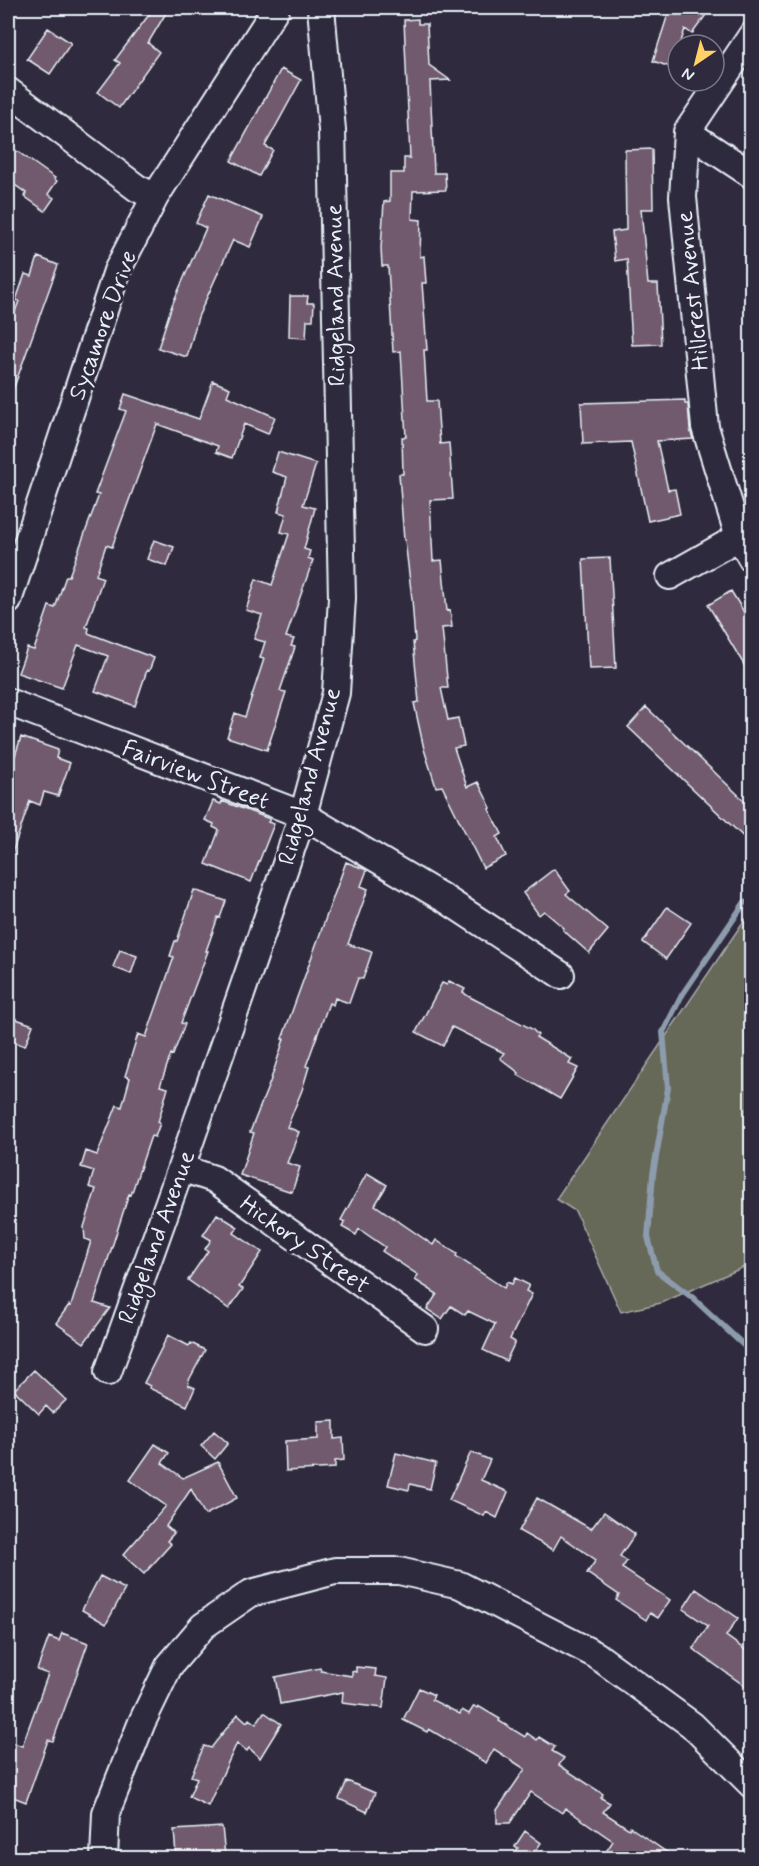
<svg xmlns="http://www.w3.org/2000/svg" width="759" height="1866" viewBox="0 0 759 1866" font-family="Mynerve,sans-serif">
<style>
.green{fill:#666759;stroke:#a7aca8;stroke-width:1.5}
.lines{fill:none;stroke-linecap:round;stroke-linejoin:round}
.stream{stroke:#8d9cad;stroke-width:6}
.building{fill:#715a6d;stroke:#e8f1f8;stroke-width:1.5}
.minor-casing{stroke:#e8f1f8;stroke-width:30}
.minor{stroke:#2f2a3d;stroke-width:26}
.labels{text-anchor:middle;stroke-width:6;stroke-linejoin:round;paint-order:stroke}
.street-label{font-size:24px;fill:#e8f1f8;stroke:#2f2a3d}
</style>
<rect width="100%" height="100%" fill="#2f2a3d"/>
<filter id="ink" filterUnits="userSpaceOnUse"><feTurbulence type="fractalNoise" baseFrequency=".0167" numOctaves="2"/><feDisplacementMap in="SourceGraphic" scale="12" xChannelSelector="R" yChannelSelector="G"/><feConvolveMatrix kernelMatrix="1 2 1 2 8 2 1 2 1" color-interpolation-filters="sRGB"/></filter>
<g filter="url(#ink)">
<!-- green -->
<path class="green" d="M745 919 752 927 751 1264 661 1303 621 1312 575 1211 556 1199Z"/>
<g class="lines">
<!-- stream -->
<path class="stream" d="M745 902 682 995 663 1032 668 1088 653 1174 648 1237 657 1271 693 1298 752 1353"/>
</g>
<!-- building -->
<path class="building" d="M154 8H169L148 43 159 52 119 108 98 92 120 63 115 60Z
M670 8H711L692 34 685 29 680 45H678V66L674 65 673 68 653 61Z
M418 19V24H427L429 65 450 80 430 81 434 173H445L446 190 413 191 412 219 421 220 420 257 424 256 426 283H422L427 350H424L427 401H437L440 444 449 443 453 499 430 500 433 561 442 560 447 611 450 610 452 627 442 628 448 688H441L448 720 458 718 464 746 454 748 467 787 478 782 491 808 489 809 502 834 497 837 506 856 483 868 442 786 436 787 424 749 414 703 419 702 413 642 415 641 412 599 405 540H404L399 474H403L402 437H406L401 351 393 352 388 266H382L381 248 384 202 390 201V173H404V158H410L404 20Z
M48 28 71 43 50 74 27 59Z
M281 69 301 80 265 146 273 150 259 176 231 161Z
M14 149 55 178 54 179 57 181 48 194 54 198 45 211 24 196 26 193 8 180V158Z
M652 149 653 209H641L648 284H658L661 344 632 345 627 259 615 261 612 232 626 230 625 150Z
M209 194 263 217 250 247 233 240 198 317 187 357 158 348 172 305 206 228 196 223Z
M38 257 58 265 9 401H8V331L19 301 16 300 25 274 32 276Z
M290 296H308L307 303H314L313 320H307L306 338 289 337Z
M213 381 230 388 227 396 275 417 268 434 244 424 232 458 216 452 218 446 157 424 112 547 106 545 96 575 103 578 86 627 89 628 88 633 154 658 149 671 147 670 135 706 95 691 108 656 78 645 62 688 18 673 27 648 34 650 49 606 55 608 66 576H69L99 495 95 494 126 411 120 409 125 394 199 419Z
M685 400V404H688L690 429 693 439 657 441 668 490 675 489 680 514 648 521 631 442 583 444 581 403Z
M278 452 316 464 303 505 315 508 304 549 310 551 308 558 313 560 286 637 294 639 291 646 295 647 280 691 286 692 267 750 227 737 235 713 245 717 264 659 260 658 265 642 254 639 262 615 246 610 256 579 272 585 289 534 281 532 286 514 278 512 287 477 272 472Z
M154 540 174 547 167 566 147 559Z
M610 558 616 668 589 669 583 559Z
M731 591 752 625V678L708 605Z
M646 707 752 808V845L628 727Z
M21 737 58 750 56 758 70 763 58 796 44 792 40 805 30 801 10 859H8V778Z
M213 801 221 804 222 801 270 819 268 822 274 824 251 882 206 864 219 830 213 827 214 824 205 820Z
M346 862 367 870 361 886 368 889 348 944 372 952 363 979 358 978 349 1003 335 998 333 1005 329 1003 306 1066 309 1067 302 1090 287 1127 299 1132 287 1163 300 1167 292 1192 240 1175 254 1133 250 1132 270 1082 284 1039H282Z
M554 869 570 891 566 894 608 930 589 953 563 930 564 928 544 911 539 915 523 893Z
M194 890 226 901 220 918 218 917 206 951H208L181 1023 185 1024 173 1055 171 1054 160 1086 168 1088 158 1122 160 1123 155 1137 151 1136 131 1195 129 1194 94 1303 110 1308 84 1343 56 1323 69 1305 71 1306 91 1241 85 1239 84 1227 96 1189 89 1187 94 1171 81 1167 86 1151 97 1155 117 1105 122 1107 130 1078 125 1076 138 1034 146 1037 174 957 170 956 175 941H177Z
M667 907 691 923 666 959 643 942Z
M120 950 137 956 131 974 113 967Z
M449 981 465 989 463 992 468 996 532 1029 538 1035 536 1037 572 1059 569 1064 578 1068 560 1099 518 1075 519 1073 500 1058 504 1053 452 1027 443 1046 416 1032 442 983 447 985Z
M8 1016 33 1025 25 1046 8 1040Z
M367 1173 387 1185 375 1205 433 1245 436 1240 457 1254 456 1256 504 1288 507 1282 512 1284 515 1278 529 1285 526 1291 532 1294 510 1339 515 1342 506 1361 483 1350 495 1324 468 1311 465 1315 451 1306 442 1319 427 1309 437 1294 415 1280 418 1275 382 1251 385 1247 359 1229 356 1235 342 1227 345 1222 341 1220Z
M217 1214 238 1227 234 1233 262 1252 239 1287 243 1289 229 1309 188 1280 208 1251 205 1249 211 1240 203 1235Z
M168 1335 189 1346 191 1343 205 1350 188 1382 189 1383 188 1385 195 1388 187 1406 149 1388 150 1386 144 1383Z
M34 1370 66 1400 53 1413 46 1406 39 1414 14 1390Z
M334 1421V1439L343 1438 344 1460 335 1461V1468L286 1471 285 1441 318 1439V1422Z
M214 1431 228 1443 215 1459 201 1446Z
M155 1444 169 1453 162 1463 183 1478 218 1462 237 1498 205 1515 191 1489 166 1526 174 1533 167 1541 171 1544 144 1574 123 1555 166 1506 130 1480Z
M471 1452 490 1460 481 1480 508 1492 497 1518 486 1512 484 1516 449 1500Z
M396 1453 436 1463 430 1489 410 1484 409 1490 388 1485Z
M537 1498 591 1529 604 1512 635 1534 620 1556 627 1561 622 1568 670 1600 658 1618 650 1613 646 1620 616 1600 619 1595 587 1573 596 1560 561 1536 553 1550 519 1531Z
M100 1576 125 1589 106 1624 82 1610Z
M696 1589 738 1618 726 1636 752 1655V1691L693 1649 708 1626 683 1609Z
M62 1633 88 1643 53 1741 48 1740 26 1802 8 1795V1750L11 1742 22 1746 48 1674 37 1670 49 1637 59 1641Z
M356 1667 376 1669 375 1676 387 1678 383 1708 342 1703 343 1692 280 1704 275 1677 320 1668 321 1671 352 1676V1671L356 1672Z
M419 1688 434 1695 432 1700 460 1714 462 1710 469 1714 474 1706 477 1708 478 1706 500 1719 499 1721 525 1737 527 1733 537 1740 539 1737 555 1747 552 1751 564 1758 559 1765 603 1794 601 1798 610 1803 603 1812 629 1829 630 1827 675 1858H602L613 1841 565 1808 562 1813 531 1792 510 1823H497V1810L525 1769 494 1749 486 1763 429 1729 427 1732 403 1720Z
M264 1712 281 1724 260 1758 249 1748 247 1751 237 1743 208 1806 189 1797 197 1778 191 1776 204 1746 211 1748 238 1714 247 1722 249 1719 256 1724Z
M347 1781 375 1793 367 1812 339 1799Z
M222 1827 225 1856H218V1858H181V1855H176L174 1830Z
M525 1831 541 1843 530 1858H511L518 1848 515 1846Z"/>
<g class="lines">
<defs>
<path id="minor" d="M752 35 687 132 683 197 705 427 739 537 752 559
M8 91 137 188 155 197
M687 132 752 175
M670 576 739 537
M8 601 117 271 155 197 276 8
M8 702 303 815 445 899 561 975
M181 1168 214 1179 425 1329
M108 1372 181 1168 303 815 336 693 342 598 332 130 321 8
M104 1858 106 1813 142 1722 169 1666 203 1626 251 1593 335 1571H399L460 1585 596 1655 692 1725 752 1785"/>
</defs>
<!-- minor casing -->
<use href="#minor" class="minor-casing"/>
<!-- minor -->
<use href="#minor" class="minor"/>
</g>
</g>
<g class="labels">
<!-- street labels -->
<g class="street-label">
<text transform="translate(692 291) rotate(-96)" y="8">Hillcrest Avenue</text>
<text transform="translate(335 295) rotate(-91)" y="8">Ridgeland Avenue</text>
<text transform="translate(102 325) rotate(-70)" y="8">Sycamore Drive</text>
<text transform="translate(196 774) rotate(21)" y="8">Fairview Street</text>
<text transform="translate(309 776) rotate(-75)" y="8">Ridgeland Avenue</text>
<text transform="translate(156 1237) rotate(-70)" y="8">Ridgeland Avenue</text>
<text transform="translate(305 1244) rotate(35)" y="8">Hickory Street</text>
</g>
</g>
<!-- margin -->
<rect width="759" height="1866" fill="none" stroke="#2f2a3d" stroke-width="30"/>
<rect x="15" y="15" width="729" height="1836" fill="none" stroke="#e8f1f8" stroke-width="2" filter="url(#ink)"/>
<!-- north arrow -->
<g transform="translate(696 63) rotate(215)"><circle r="28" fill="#2f2a3d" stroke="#797a88" stroke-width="1.5"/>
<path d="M0-4.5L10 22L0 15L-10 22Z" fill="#ffd166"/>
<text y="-9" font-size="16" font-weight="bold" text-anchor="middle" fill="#e8f1f8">N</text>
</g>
</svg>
